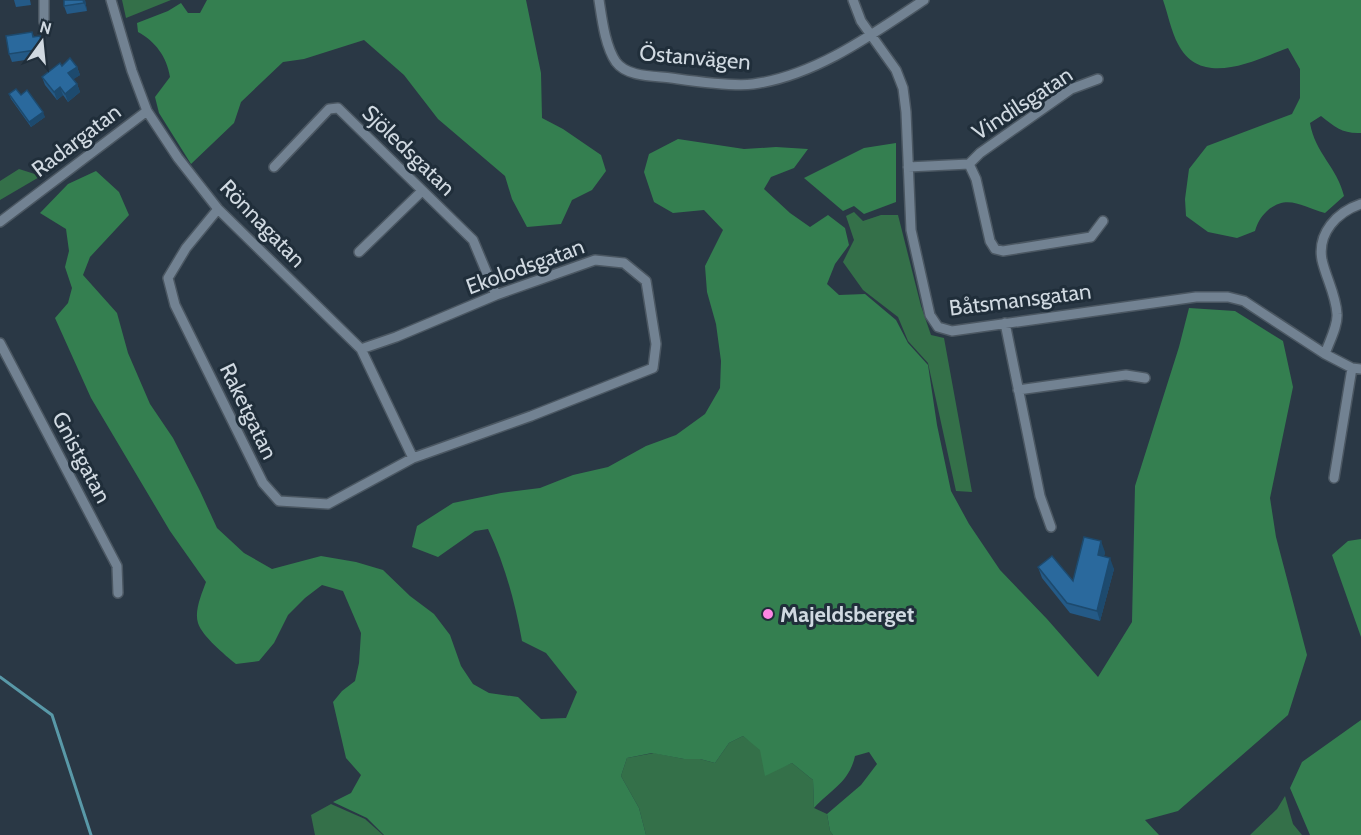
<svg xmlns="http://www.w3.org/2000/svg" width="1361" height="835" viewBox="0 0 1361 835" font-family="Cabin,sans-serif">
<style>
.green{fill:#347049}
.forest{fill:#347f50}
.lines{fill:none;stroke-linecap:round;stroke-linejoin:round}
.stream{stroke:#5999a8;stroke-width:3}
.minor-casing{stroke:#4b5762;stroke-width:12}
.minor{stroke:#728292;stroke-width:9}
.wall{fill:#245a87}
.shaded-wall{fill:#1d4a6e}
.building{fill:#2a699d;stroke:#1d4a6e;stroke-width:1.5}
.poi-dot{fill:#fc86e4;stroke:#202e3a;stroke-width:2}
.labels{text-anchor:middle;stroke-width:6;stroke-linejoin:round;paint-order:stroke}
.street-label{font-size:22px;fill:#d0d9e1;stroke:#202e3a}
.poi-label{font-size:22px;font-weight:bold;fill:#d0d9e1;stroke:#202e3a;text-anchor:start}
</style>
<rect width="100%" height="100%" fill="#2a3845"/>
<!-- green -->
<path class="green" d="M122 0H171L126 18Z
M19 169 41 176 0 200V181Z
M854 212 863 221 881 215H898L921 306 931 335 944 338 972 492 956 491 928 363 908 341 898 317 863 290 843 262 854 240 846 216Z
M743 736 784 766 792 763 813 780 814 808 827 814 830 831 833 835H646L639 808 621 776 627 758 654 753 684 759H700L715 763 729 743Z
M1285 796 1293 824 1302 835H1250L1277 809Z
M331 804 365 819 383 835H315L311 815Z"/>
<!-- forest -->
<path class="forest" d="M207 0H526L541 73 542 118 563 129 601 155 606 171 592 190 572 200 561 224 527 227 512 199 505 176 438 119 404 75 364 40 304 59 283 62 241 102 234 123 191 164 159 113 155 97 170 77C167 57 155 41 138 32L137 23 168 11 181 3 188 13H200Z
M1163 0H1361V133C1343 134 1335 127 1321 116L1310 123C1315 153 1337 167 1344 196L1325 213C1303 207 1287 193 1267 211 1260 218 1258 222 1255 231L1237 238 1208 232 1186 216 1185 199 1189 169 1207 146 1292 114 1300 98V69L1288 48C1255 60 1201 89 1178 44 1171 31 1168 14 1163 0Z
M678 139 744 149 776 147 808 149 794 168 771 177 764 189 790 213 810 227 828 215 845 228 849 245 835 264 827 284 839 295 865 294 896 320 908 343 928 365 937 425 951 491 969 524 1000 570 1047 619 1098 677 1132 622 1135 486 1179 347 1189 308 1235 311 1283 341 1293 387 1270 498 1276 537 1307 655 1288 715 1178 811 1145 820 1159 835H833L830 831 827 814 861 785 877 764 869 752 855 756C849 783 830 790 814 808L813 780 792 763 765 776 760 750 743 736 729 743 715 763 700 759H684L652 753 627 758 621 776 639 808 646 835H384L367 818 333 802 351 793 361 775 346 758 333 702 342 691 355 681 359 663 361 633 343 591 322 585 305 598 288 615 274 643 259 661 236 664C225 655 202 636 198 623 194 611 202 593 206 582L170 531 91 398 55 318 68 303 72 288 65 267 69 251 66 229 40 213 68 184 96 171 119 192 129 215 90 257 83 275 117 313 128 353 150 404 173 438 200 491 217 528 244 553 272 569 321 556 356 562 383 570 410 596 434 614 450 635 461 666 473 684 489 693 518 697 541 719 566 718 577 692 546 653 522 641C515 602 505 565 488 529L475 531 438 557 412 547 417 526 453 503 501 493 540 488 573 475 608 467 646 446 676 435 705 414 720 388 721 361 716 324 707 292 705 266 723 230 704 210 673 213 654 202 644 172 649 154Z
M896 143V202L864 214 854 206 843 211 804 178 864 148Z
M1361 539V637L1332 555 1348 541Z
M1361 720V835H1310L1290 788 1302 762Z"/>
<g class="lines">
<!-- stream -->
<path class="stream" d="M0 677 52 715 91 835"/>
<defs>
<path id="minor" d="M111 0 132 71 147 111 178 158 218 209 361 349 413 458
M599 0C602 19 605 46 616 62 627 77 654 76 671 78 693 81 733 87 753 84 815 76 873 34 924 0
M853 0 861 21 896 70 903 88 906 112 911 230 930 315 938 327 952 331 1196 297H1228L1244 301 1325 354 1352 368 1361 369
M44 22V0
M969 164 976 179 990 241 995 249 1003 251 1091 237 1103 221
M274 167 329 109 338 108 473 240 496 295
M908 167 969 164 980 153 1071 89 1098 79
M218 209 186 248 168 278 175 305 263 483 279 501 328 504 413 458 531 416 653 368 656 344 646 281 624 263 595 260 496 295 396 337 361 349
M0 222 147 111
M359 252 422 191
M1005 323 1040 496 1051 527
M0 343 117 566 118 593
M1325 354C1329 342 1338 326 1337 314 1336 295 1326 278 1322 260 1317 233 1337 212 1361 204
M1018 390 1126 375 1145 378
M1334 478 1352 368"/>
</defs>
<!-- minor casing -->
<use href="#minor" class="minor-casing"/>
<!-- minor -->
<use href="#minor" class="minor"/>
</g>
<!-- wall -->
<path class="wall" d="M14 0H30L31 5 16 7Z
M64 0H85L87 11 67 14 64 6Z
M32 32 34 37 43 44 45 57 12 62 9 54Z
M62 66 77 67 80 75 73 79 77 84 80 92 68 102 63 95 57 100 45 85 42 77Z
M9 94 21 95 45 117 31 127 11 99Z
M1105 552 1104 556 1114 569 1100 621 1070 613 1042 578 1038 567 1073 581Z"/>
<!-- shaded-wall -->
<path class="shaded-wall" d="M83 0H85L87 11 84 3Z
M40 36 43 44 45 57 42 49Z
M77 67 80 75 71 81 68 73Z
M77 84 80 92 68 102 65 94Z
M60 87 63 95 57 100 54 92Z
M43 112 45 117 31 127 29 122Z
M1101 541 1105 552 1102 566 1098 555Z
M1110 558 1114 569 1100 621 1097 611Z"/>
<!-- building -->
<path class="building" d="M64 0H83L84 3 64 6Z
M32 32 33 37 40 36 42 49 9 54 6 36Z
M70 58 77 67 68 73 77 84 65 94 60 87 54 92 42 77 60 63 62 66Z
M16 89 21 95 27 90 43 112 29 122 9 94Z
M1084 537 1101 541 1098 555 1110 558 1097 611 1067 603 1038 567 1052 556 1073 581Z"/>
<!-- markers -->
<circle class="poi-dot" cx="768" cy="614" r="6"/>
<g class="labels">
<!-- street labels -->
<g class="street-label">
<text transform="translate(695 57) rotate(5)" y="8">Östanvägen</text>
<text transform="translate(1022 103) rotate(-33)" y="8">Vindilsgatan</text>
<text transform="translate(76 140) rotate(-37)" y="8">Radargatan</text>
<text transform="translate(409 150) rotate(44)" y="8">Sjöledsgatan</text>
<text transform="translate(263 223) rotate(46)" y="8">Rönnagatan</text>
<text transform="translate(525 266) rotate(-20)" y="8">Ekolodsgatan</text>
<text transform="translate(1020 299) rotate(-7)" y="8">Båtsmansgatan</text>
<text transform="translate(249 411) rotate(64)" y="8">Raketgatan</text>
<text transform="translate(82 457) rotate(62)" y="8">Gnistgatan</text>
</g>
<!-- poi labels -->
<g class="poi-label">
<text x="780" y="622">Majeldsberget</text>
</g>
</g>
<!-- north arrow -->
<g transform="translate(42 42) rotate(15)" stroke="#202e3a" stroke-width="4.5" paint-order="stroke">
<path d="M0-4.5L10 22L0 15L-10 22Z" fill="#d0d9e1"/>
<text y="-9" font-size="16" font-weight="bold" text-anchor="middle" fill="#d0d9e1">N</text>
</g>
</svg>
